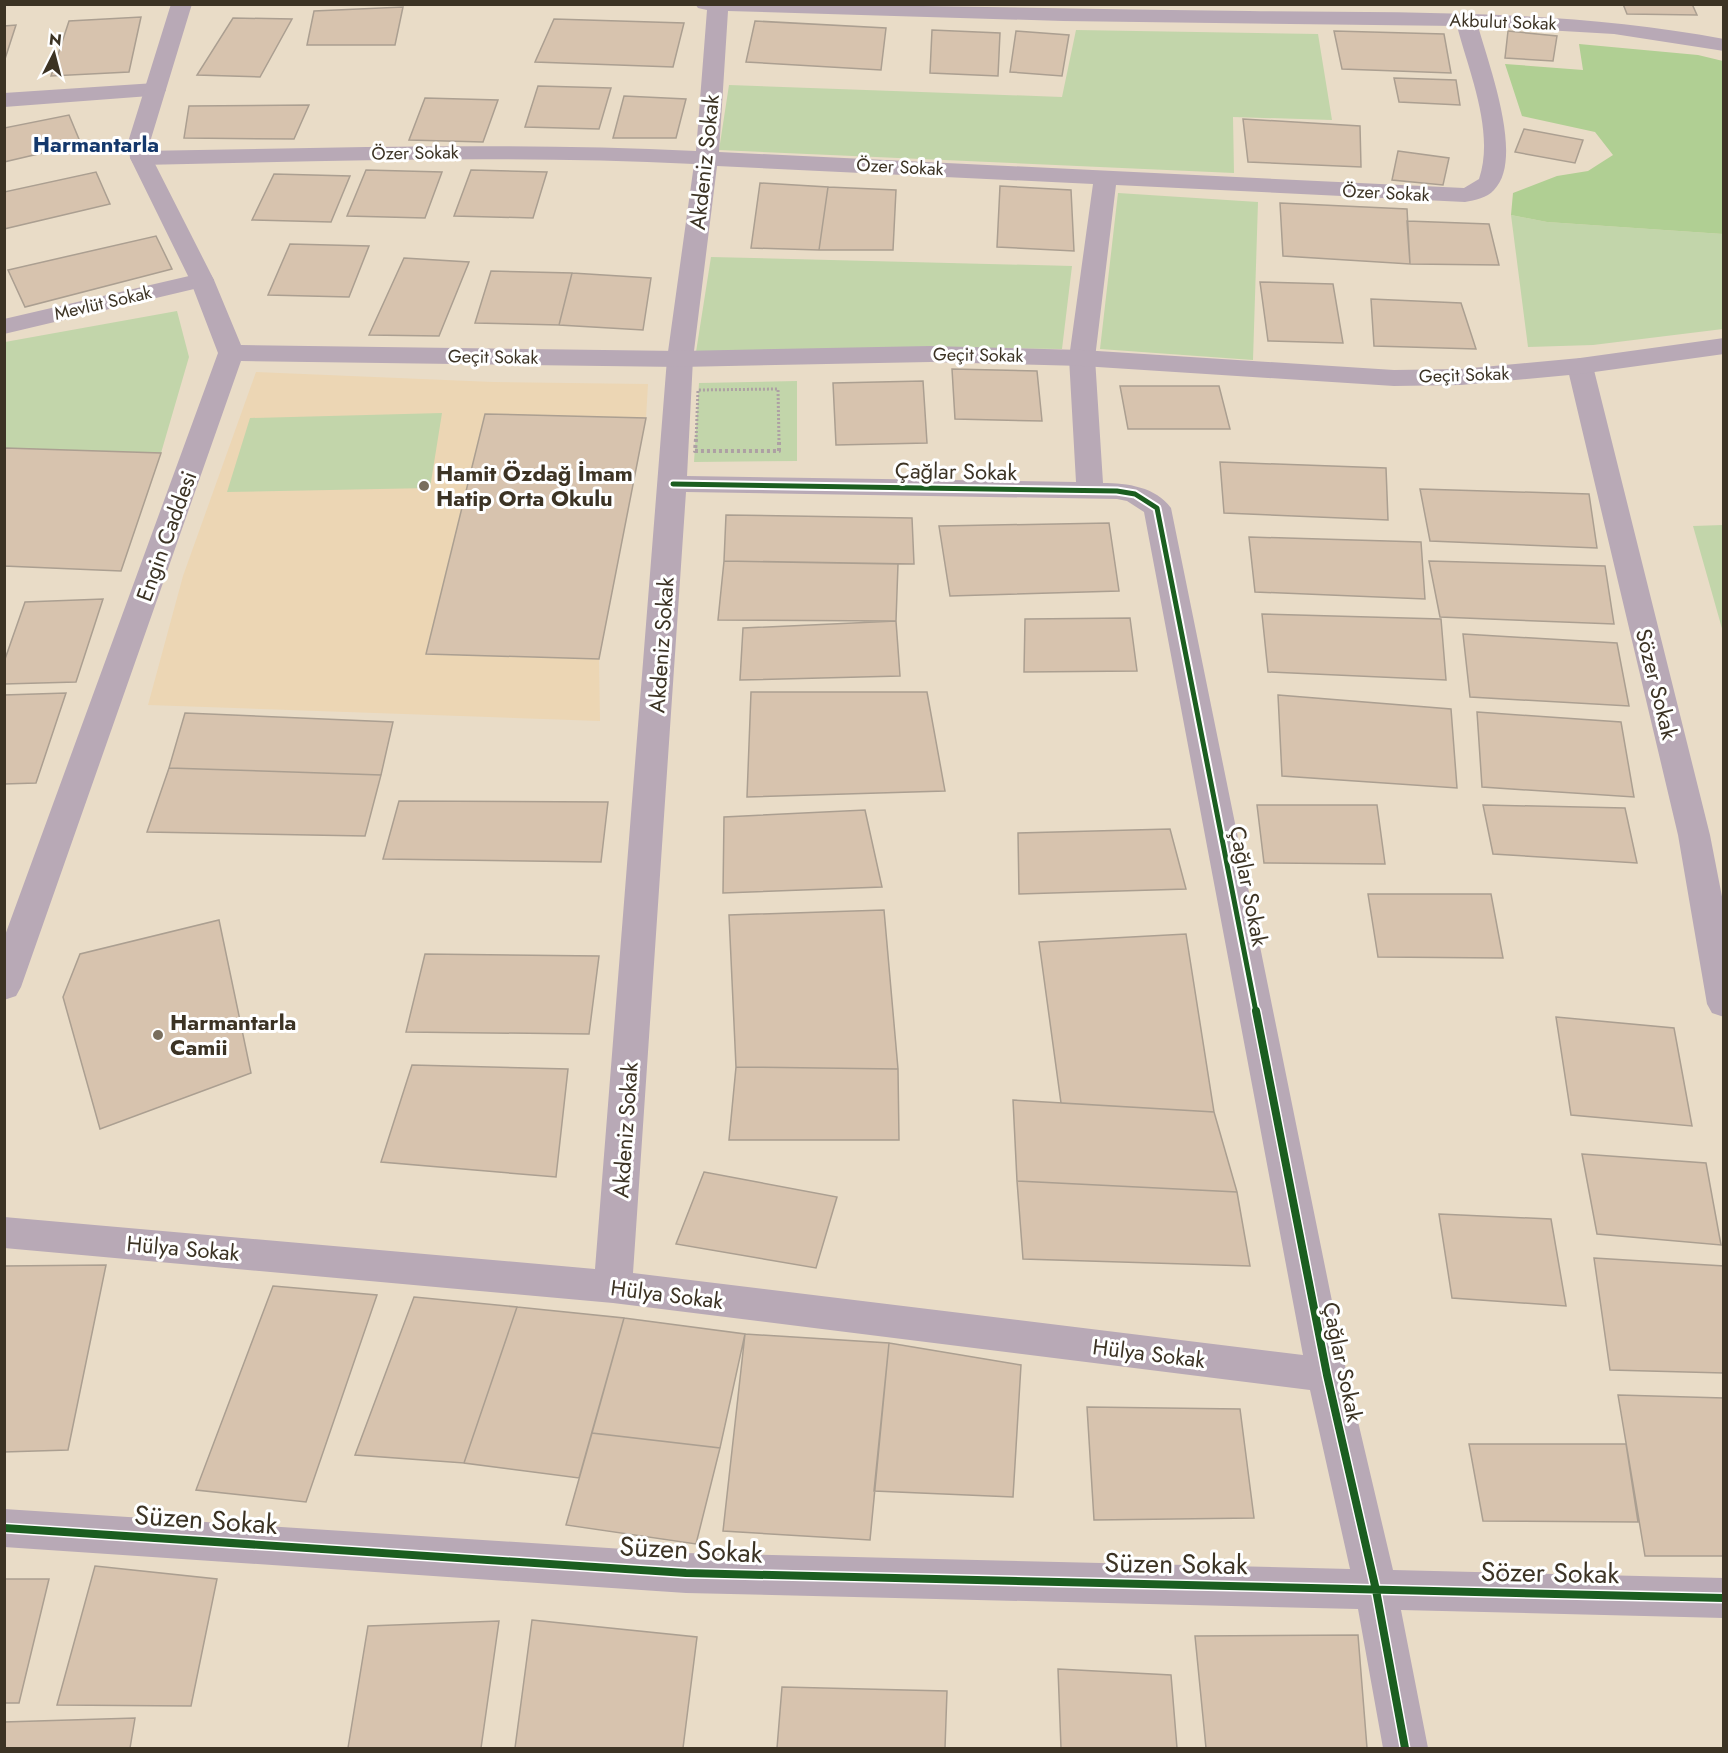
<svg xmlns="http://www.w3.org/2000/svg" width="1728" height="1753" viewBox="0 0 1728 1753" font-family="Jost,sans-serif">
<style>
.built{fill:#ecd6b4}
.green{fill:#c2d5aa}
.forest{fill:#b0cf93}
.building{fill:#d7c3ae;stroke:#ab9f91;stroke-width:1.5}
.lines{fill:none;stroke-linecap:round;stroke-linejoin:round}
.path-far1{stroke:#ada0a4;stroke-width:3;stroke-dasharray:2 2;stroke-linecap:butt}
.path{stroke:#ada0a4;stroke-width:4;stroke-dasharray:3 3;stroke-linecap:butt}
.minor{fill:#b8a9b6;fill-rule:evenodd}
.tertiary{fill:#b8a9b6;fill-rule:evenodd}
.cycleway-far1-casing{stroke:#fff;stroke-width:9}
.cycleway-casing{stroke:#fff;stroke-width:11}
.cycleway-far1{stroke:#1b5e20;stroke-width:5}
.cycleway{stroke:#1b5e20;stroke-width:8}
.poi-dot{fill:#796e5d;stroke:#fff;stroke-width:2}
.labels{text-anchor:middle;stroke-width:6;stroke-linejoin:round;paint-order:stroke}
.far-street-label{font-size:18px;fill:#3c3324;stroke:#fff}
.far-quarter-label{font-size:22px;font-weight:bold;fill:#14386c;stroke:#fff}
.street-label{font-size:22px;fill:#3c3324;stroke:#fff}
.poi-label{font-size:22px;font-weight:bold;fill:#3c3324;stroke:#fff;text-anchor:start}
.near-street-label{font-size:27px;fill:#3c3324;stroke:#fff}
</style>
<rect width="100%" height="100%" fill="#e9dcc7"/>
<!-- built -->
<path class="built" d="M256 372 493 382 648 384 646 418 599 659 600 721 148 705 183 576Z"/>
<!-- green -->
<path class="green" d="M1076 30 1318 34 1332 120 1233 117 1234 173 719 150 729 85 1062 97Z
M1118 193 1258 202 1253 360 1100 349Z
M1511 215 1547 222 1723 234V329L1593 345 1528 347Z
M711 257 1072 266 1062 349 914 347 696 352Z
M177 311 189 357 161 453 5 449V342Z
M797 381V461L694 462 699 383Z
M442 413 430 488 227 492 250 418Z
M1723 525H1724L1723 632 1693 526Z"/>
<!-- forest -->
<path class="forest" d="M1579 44 1698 55 1723 61V234L1547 222 1511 215 1513 193 1557 176 1588 171 1613 155 1595 132 1522 116 1505 64 1583 70Z"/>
<!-- building -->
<path class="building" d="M1623 4H1692L1697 15 1627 14Z
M403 7 395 45H307L314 11Z
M141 17 129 72 51 76 69 21Z
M233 18 292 19 260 77 197 75Z
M554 19 684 23 673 67 535 62Z
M755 21 886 28 881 70 746 62Z
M16 25 4 62V26Z
M932 30 1000 33 998 76 930 73Z
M1016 31 1069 35 1062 76 1010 72Z
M1334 31 1444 34 1451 73 1342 69Z
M1508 31 1557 36 1553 61 1505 58Z
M1394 78 1456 80 1460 105 1399 102Z
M538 86 611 88 599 129 525 127Z
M624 96 686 99 676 138H613Z
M425 98 498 100 483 142 409 140Z
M309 105 294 139 184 138 189 106Z
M69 115 81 144 4 162V128Z
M1243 119 1360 126 1361 167 1248 162Z
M1524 129 1583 140 1575 163 1515 152Z
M1398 151 1449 158 1443 185 1392 180Z
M366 170 442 172 425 218 347 216Z
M471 170 547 172 533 218 454 216Z
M96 172 110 204 4 229V192Z
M274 174 350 176 331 222 252 220Z
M760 183 828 187 819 250 751 248Z
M1000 186 1071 190 1074 251 997 247Z
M828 187 896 190 893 250H819Z
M1280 203 1407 209 1410 264 1283 256Z
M1407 221 1489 224 1499 265 1410 264Z
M156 236 172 269 25 307 8 270Z
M290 244 369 246 349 297 268 295Z
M404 258 469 262 439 336 369 335Z
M491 271 572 273 559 325 475 323Z
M572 273 651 278 643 330 559 325Z
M1260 282 1333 284 1343 343 1268 341Z
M1371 299 1461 303 1476 349 1374 346Z
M952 369 1037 371 1042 421 955 419Z
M923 381 927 443 836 445 833 383Z
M1120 386H1219L1230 429H1128Z
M485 414 646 418 599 659 426 654Z
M5 448 161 453 121 571 4 566Z
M1220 462 1386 468 1388 520 1224 513Z
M1420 489 1589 494 1597 548 1430 541Z
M726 515 912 518 914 564 724 561Z
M1109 523 1119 591 950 596 939 526Z
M1249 537 1421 542 1425 599 1255 592Z
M724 561 898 564 896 621 718 620Z
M1429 561 1605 566 1614 624 1440 617Z
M103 599 76 682 4 684V662L25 602Z
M1262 614 1441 619 1446 680 1268 672Z
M1130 618 1137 671 1024 672 1025 619Z
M896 621 900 676 740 680 743 628Z
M1463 634 1617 643 1629 706 1470 697Z
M751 692H927L945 791 747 797Z
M66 693 36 783 4 784V695Z
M1278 695 1451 709 1457 788 1282 776Z
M1477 712 1621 722 1634 797 1482 787Z
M185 713 393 722 381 775 169 768Z
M169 768 381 775 365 836 147 832Z
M399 801 608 802 601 862 383 859Z
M1257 805H1377L1385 864 1264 863Z
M1483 805 1625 808 1637 863 1493 854Z
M865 810 882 887 723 893 724 817Z
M1170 829 1186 889 1019 894 1018 833Z
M1368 894H1491L1503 958 1378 957Z
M884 910 898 1069 736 1067 729 915Z
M219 920 251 1073 100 1129 63 997 80 954Z
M1186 934 1214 1112 1061 1103 1039 942Z
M425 954 599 956 589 1034 406 1032Z
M1556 1017 1674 1028 1692 1126 1571 1115Z
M412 1065 568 1069 556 1177 381 1162Z
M736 1067 898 1069 899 1140H729Z
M1013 1100 1214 1112 1237 1192 1017 1181Z
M1582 1154 1706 1163 1721 1245 1597 1234Z
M704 1172 837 1197 816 1268 676 1244Z
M1017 1181 1237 1192 1250 1266 1023 1259Z
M1439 1214 1551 1219 1566 1306 1452 1298Z
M1594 1258 1724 1266V1373L1610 1370Z
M106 1265 68 1450 4 1452V1266Z
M273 1286 377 1295 306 1502 196 1490Z
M414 1297 517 1307 464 1463 355 1455Z
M517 1307 624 1318 579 1478 464 1463Z
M624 1318 745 1334 720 1448 592 1433Z
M745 1334 889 1343 870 1540 723 1531Z
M889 1343 1021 1365 1013 1497 874 1491Z
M1618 1395 1724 1398V1556H1645Z
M1087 1407 1240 1409 1254 1518 1094 1520Z
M592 1433 720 1448 696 1544 566 1525Z
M1469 1444H1626L1638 1522 1483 1521Z
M95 1566 217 1579 191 1706 57 1705Z
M4 1579H49L19 1703H4Z
M532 1620 697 1637 683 1748H515Z
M499 1621 481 1748H348L368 1626Z
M1358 1635 1367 1748H1206L1195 1636Z
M1058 1669 1171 1675 1177 1748H1061Z
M782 1687 947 1691 945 1748H777Z
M135 1718 130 1748H4V1722Z"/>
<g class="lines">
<!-- path-far1 -->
<path class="path-far1" d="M696 441 698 390 778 389 779 441"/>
<!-- path -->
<path class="path" d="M696 439 695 451H779V439"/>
<!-- minor -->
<path class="minor" d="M695 4C880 4 1064 9 1249 11 1408 13 1566 9 1724 39V51L1614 34 1478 26C1488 63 1525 159 1494 190 1487 198 1475 200 1465 202L1116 185 1095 358 1103 483C1127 483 1156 487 1171 508L1347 1375 1393 1570 1724 1578V1618L1401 1610 1428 1748H1383L1358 1609 686 1593 4 1547V1509L686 1553 1350 1569 1310 1390 613 1303 4 1248V1217L595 1269 667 359 694 164C510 155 326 161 141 165L133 163 130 158 133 153 141 151C326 148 511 142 696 151L707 10 698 8ZM728 11 1063 21 1457 26C1469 72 1495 132 1479 179L1464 188 719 152ZM717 166 1093 184 1069 358 1076 482 687 476 693 359ZM686 492 1117 499 1127 501 1144 512 1303 1355 633 1273Z
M155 83 163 85 166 90 163 95 4 107V93Z
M202 273 211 275 214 280 211 285 4 334V319Z
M1580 358 1589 361 1593 366 1710 835 1724 907V1017L1712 1013 1707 1004 1678 835 1567 366 1571 361Z"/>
<!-- tertiary -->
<path class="tertiary" d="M171 4H192L150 142 152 158 214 280 241 345 680 351 930 346 1082 350 1394 370 1461 369 1580 358 1724 338V354L1580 374 1461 385 1394 386 1082 366 930 362 680 367 241 361 21 987 16 996 4 1000V938L218 353 190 280 130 158 128 142Z"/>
<defs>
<path id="cycleway-far1" d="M673 484 1117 491 1135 494 1157 508 1256 1012"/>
<path id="cycleway" d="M1256 1011 1327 1375 1376 1590 1405 1748
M4 1528 686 1573 1724 1598"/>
</defs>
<!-- cycleway-far1 casing -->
<use href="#cycleway-far1" class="cycleway-far1-casing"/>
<!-- cycleway casing -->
<use href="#cycleway" class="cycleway-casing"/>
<!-- cycleway-far1 -->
<use href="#cycleway-far1" class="cycleway-far1"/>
<!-- cycleway -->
<use href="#cycleway" class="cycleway"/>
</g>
<!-- markers -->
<g class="poi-dot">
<circle cx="424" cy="486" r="6"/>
<circle cx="158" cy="1035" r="6"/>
</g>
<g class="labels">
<!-- far-street labels -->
<g class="far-street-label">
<text transform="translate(1503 22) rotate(2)" y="6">Akbulut Sokak</text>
<text transform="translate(415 153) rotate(-1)" y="6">Özer Sokak</text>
<text transform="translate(900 167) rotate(3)" y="6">Özer Sokak</text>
<text transform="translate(1386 193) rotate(3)" y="6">Özer Sokak</text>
<text transform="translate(103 303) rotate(-13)" y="6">Mevlüt Sokak</text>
<text transform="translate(978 355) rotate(1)" y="6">Geçit Sokak</text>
<text transform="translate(493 357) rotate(1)" y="6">Geçit Sokak</text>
<text transform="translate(1464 375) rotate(-2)" y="6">Geçit Sokak</text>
</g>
<!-- far-quarter labels -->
<g class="far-quarter-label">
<text x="96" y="152">Harmantarla</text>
</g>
<!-- street labels -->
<g class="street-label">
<text transform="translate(704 162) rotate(-84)" y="8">Akdeniz Sokak</text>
<text transform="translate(956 471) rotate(1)" y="8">Çağlar Sokak</text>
<text transform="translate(166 536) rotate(-70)" y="8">Engin Caddesi</text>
<text transform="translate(661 645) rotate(-86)" y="8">Akdeniz Sokak</text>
<text transform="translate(1657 684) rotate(76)" y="8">Sözer Sokak</text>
<text transform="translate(1249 886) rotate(79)" y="8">Çağlar Sokak</text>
<text transform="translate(625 1130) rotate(-86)" y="8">Akdeniz Sokak</text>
<text transform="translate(183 1248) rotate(5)" y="8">Hülya Sokak</text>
<text transform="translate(667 1294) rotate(7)" y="8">Hülya Sokak</text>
<text transform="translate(1149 1353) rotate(7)" y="8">Hülya Sokak</text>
<text transform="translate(1343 1362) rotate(78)" y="8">Çağlar Sokak</text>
</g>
<!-- poi labels -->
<g class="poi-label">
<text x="436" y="481">Hamit Özdağ İmam<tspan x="436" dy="25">Hatip Orta Okulu</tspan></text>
<text x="170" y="1030">Harmantarla<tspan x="170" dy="25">Camii</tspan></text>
</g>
<!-- near-street labels -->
<g class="near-street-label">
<text transform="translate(206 1520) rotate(4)" y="9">Süzen Sokak</text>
<text transform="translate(691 1550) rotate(3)" y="9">Süzen Sokak</text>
<text transform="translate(1176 1564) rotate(1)" y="9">Süzen Sokak</text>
<text transform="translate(1550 1573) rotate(1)" y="9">Sözer Sokak</text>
</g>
</g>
<!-- border -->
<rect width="1728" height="1753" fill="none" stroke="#3c3324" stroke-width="12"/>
<!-- north arrow -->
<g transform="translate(54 54) rotate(6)" stroke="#ffffff" stroke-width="4.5" paint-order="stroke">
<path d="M0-4.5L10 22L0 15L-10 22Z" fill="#3c3324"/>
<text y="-9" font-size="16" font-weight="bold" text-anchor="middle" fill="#3c3324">N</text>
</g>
</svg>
